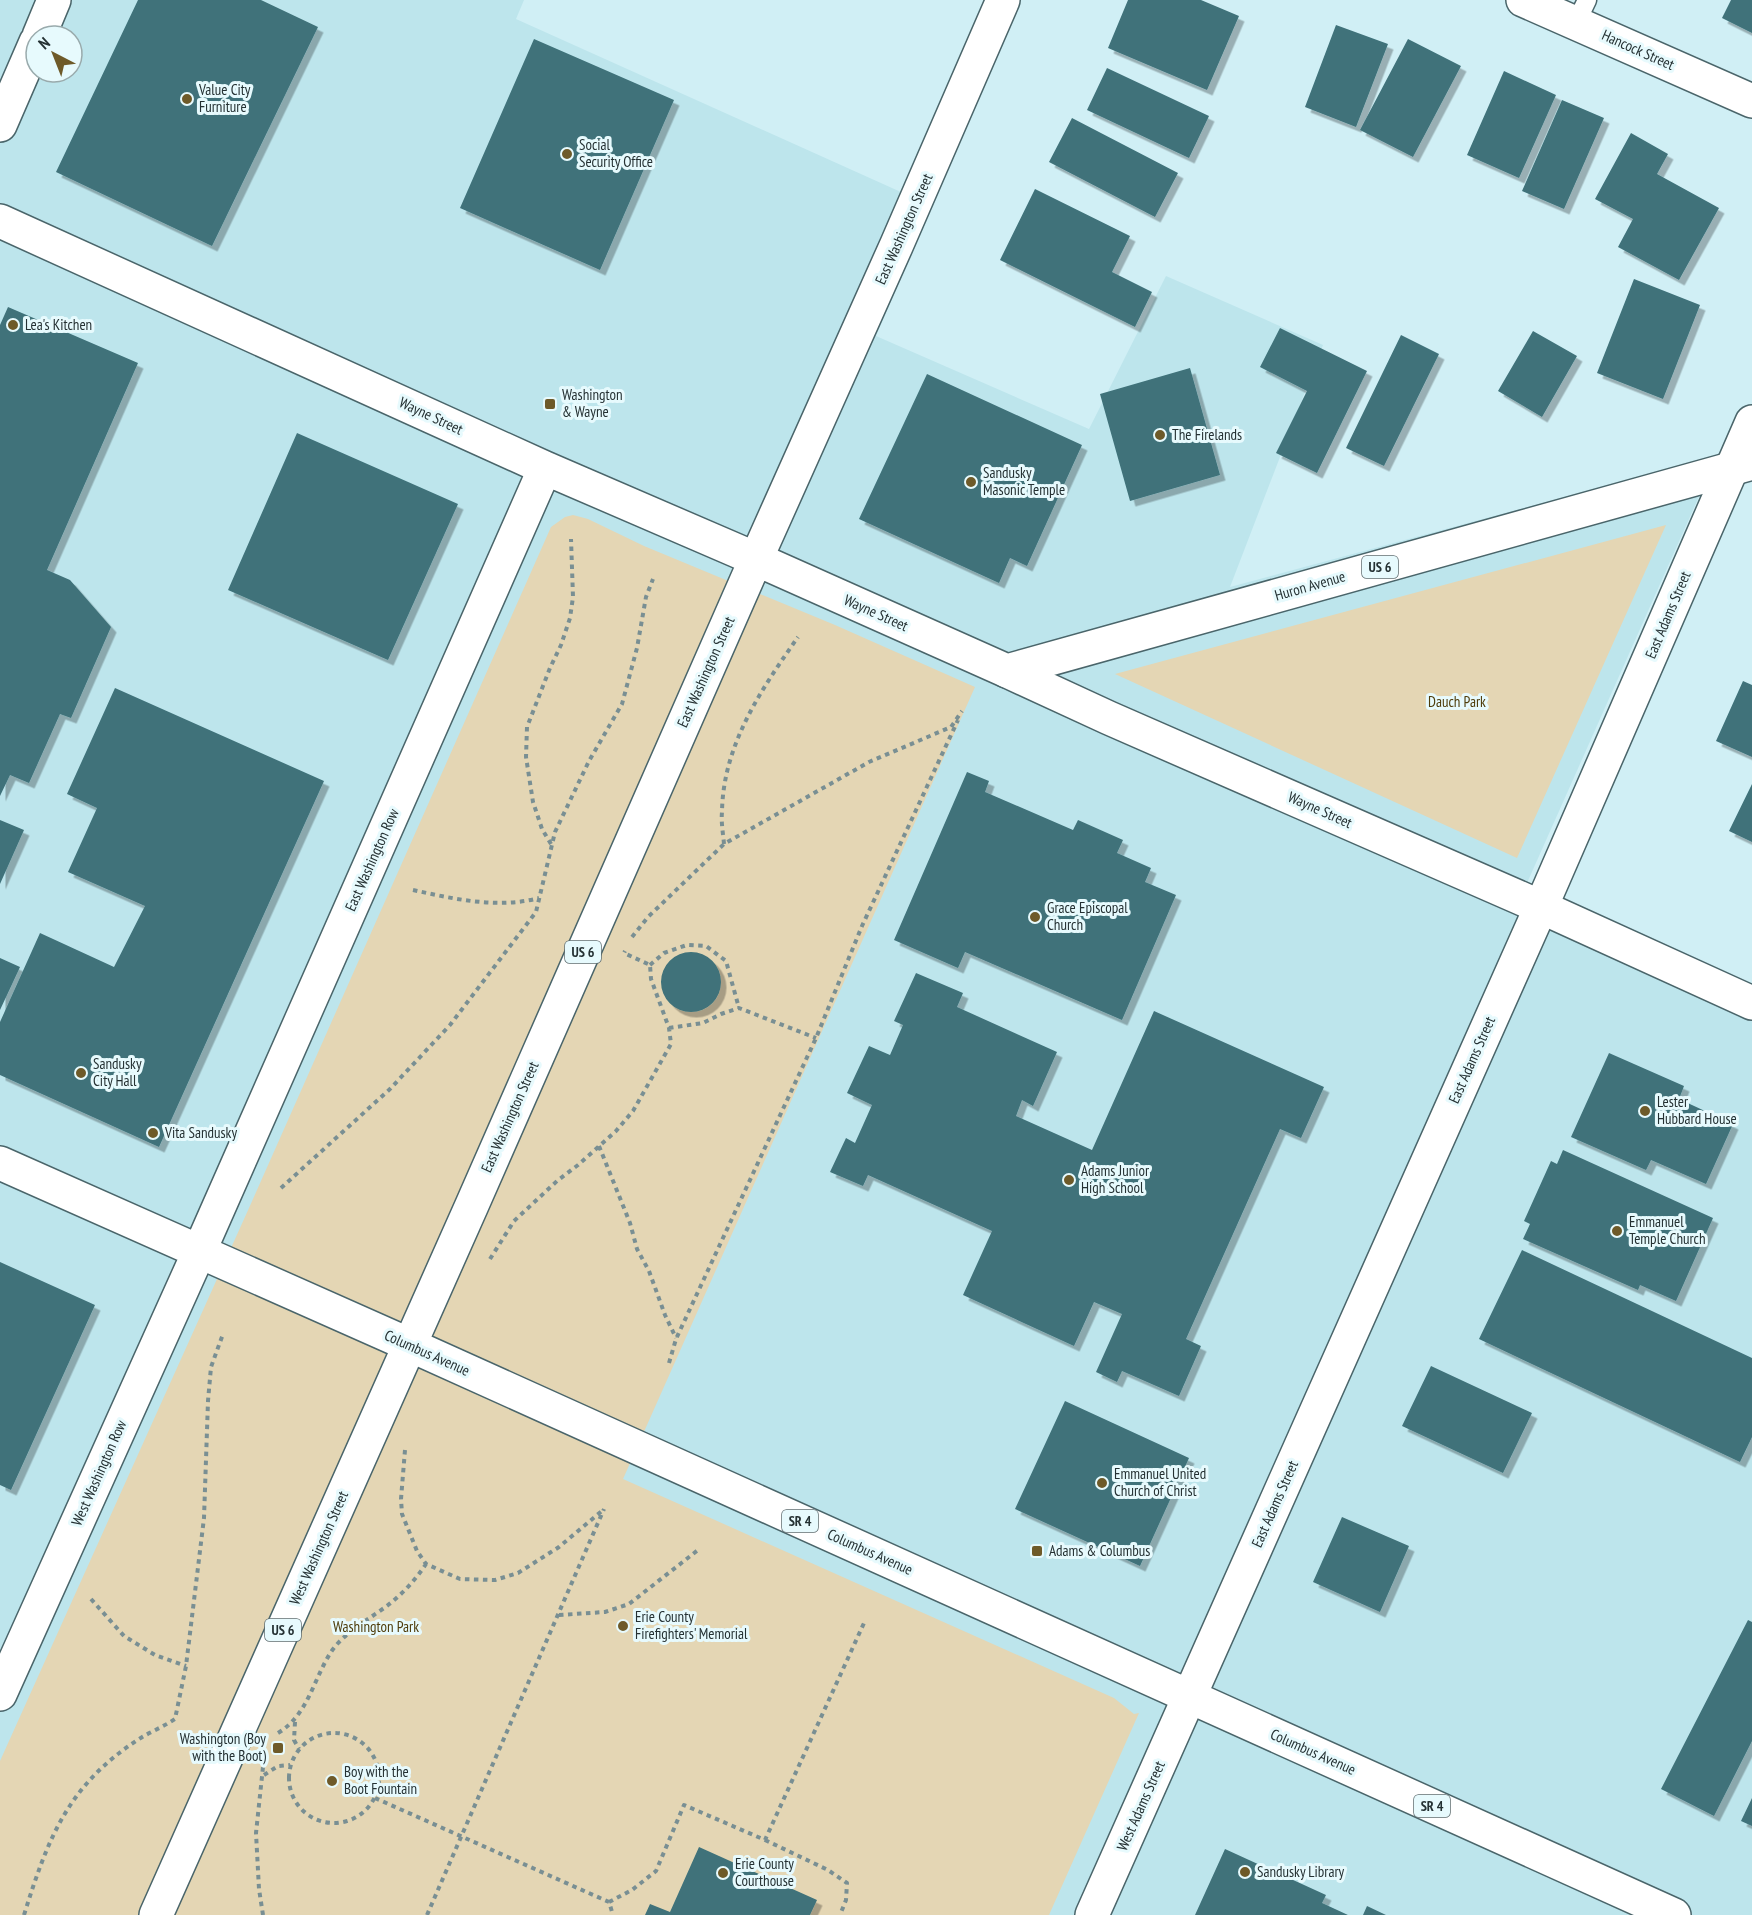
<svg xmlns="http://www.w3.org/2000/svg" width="1752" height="1915" viewBox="0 0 1752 1915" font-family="'PT Sans Narrow',sans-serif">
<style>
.built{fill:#bde5ec;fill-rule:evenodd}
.green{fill:#e4d6b4}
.building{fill:#3f727a;filter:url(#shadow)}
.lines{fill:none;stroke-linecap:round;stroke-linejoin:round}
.service-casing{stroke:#4a656a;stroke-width:21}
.minor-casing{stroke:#4a656a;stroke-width:36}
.tertiary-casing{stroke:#4a656a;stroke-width:36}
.primary-casing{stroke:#4a656a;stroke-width:36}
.path{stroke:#798f93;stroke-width:4;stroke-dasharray:4.5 4.5;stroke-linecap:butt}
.service{stroke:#fff;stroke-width:18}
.minor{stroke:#fff;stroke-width:33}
.tertiary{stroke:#fff;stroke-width:33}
.primary{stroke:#fff;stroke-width:33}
.poi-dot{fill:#6e5a29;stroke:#e7fafd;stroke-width:2}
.labels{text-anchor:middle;stroke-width:6;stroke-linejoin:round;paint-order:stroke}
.shield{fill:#e7fafd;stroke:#5f6d70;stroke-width:1.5}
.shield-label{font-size:14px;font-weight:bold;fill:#253133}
.street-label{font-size:15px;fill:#253133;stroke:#e7fafd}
.poi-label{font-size:15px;fill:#253133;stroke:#e7fafd;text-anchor:start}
.park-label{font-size:15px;fill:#4e3c0a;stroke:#e7fafd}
</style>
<defs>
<filter id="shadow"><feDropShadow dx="5.5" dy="5.5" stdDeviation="0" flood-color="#0004"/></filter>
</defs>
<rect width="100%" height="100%" fill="#d0eff5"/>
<!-- built -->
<path class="built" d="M0 0H524L516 19 932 206 876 336 1089 429 1166 276 1323 345 1230 587 1717 456 1515 910 1752 1012V1915H0ZM36 36H72V72H36Z"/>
<!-- green -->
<path class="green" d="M573 515 588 519 644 546 835 625 975 687 623 1479 1114 1698 1134 1714 1139 1713 1049 1915H0V1761L249 1208 551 527 565 517Z
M1666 525 1517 858 1115 674Z"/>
<!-- building -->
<path class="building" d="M138 0H261L318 27 212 246 56 172Z
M1128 0H1201L1239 16 1207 90 1108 48Z
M1731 0H1752V33L1722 18Z
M1336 25 1388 44 1356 127 1305 107Z
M534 39 674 100 600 270 460 208Z
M1408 39 1461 66 1413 157 1360 130Z
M1107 68 1209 116 1189 158 1087 110Z
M1504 71 1556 95 1519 178 1467 155Z
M1562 100 1604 118 1564 209 1522 191Z
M1072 118 1178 173 1155 217 1049 162Z
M1631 133 1668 154 1657 174 1719 208 1679 280 1618 247 1633 219 1595 199Z
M1035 189 1130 236 1112 272 1152 292 1135 327 1000 260Z
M1634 279 1700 305 1663 399 1597 373Z
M8 307 138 363 47 570 70 580 111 627 71 718 60 714 29 783 10 775 0 796V325Z
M1280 328 1367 371 1317 473 1276 453 1307 391 1260 367Z
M1533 331 1577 356 1542 417 1498 391Z
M1401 335 1439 354 1384 466 1346 448Z
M1190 368 1220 475 1130 501 1100 394Z
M927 374 1082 445 1027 566 1010 558 999 583 859 519Z
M297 433 458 504 388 660 228 590Z
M1743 681 1752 685V757L1716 741Z
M115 688 324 781 159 1147 0 1075V1022L40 933 114 967 145 906 68 872 97 808 67 794Z
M967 772 989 781 985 792 1073 830 1078 820 1123 840 1117 853 1151 868 1145 882 1176 895 1122 1020 965 952 958 968 894 940Z
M1752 784V842L1729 831Z
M0 820 24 830 0 884Z
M661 982a30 30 0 1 1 60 0a30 30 0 1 1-60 0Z
M0 958 20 967 0 1010Z
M916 973 963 993 957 1007 1057 1052 1033 1106 1022 1100 1016 1116 1092 1150 1154 1011 1324 1087 1301 1138 1280 1129 1186 1339 1201 1346 1179 1396 1122 1371 1117 1382 1096 1372 1122 1314 1094 1302 1074 1346 963 1295 992 1231 868 1175 863 1186 830 1172 846 1138 855 1143 872 1105 847 1093 869 1046 890 1055 903 1025 894 1021Z
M1609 1053 1684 1086 1679 1099 1733 1124 1706 1184 1651 1160 1646 1170 1571 1137Z
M1563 1150 1713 1218 1676 1301 1640 1285 1638 1290 1523 1239 1530 1224 1524 1221 1551 1161 1557 1164Z
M1522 1250 1752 1358V1437L1740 1462 1479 1339Z
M0 1262 95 1305 11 1490 0 1485Z
M1431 1366 1532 1413 1503 1473 1402 1426Z
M1065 1401 1189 1458 1140 1566 1015 1509Z
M1342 1517 1409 1546 1380 1612 1313 1582Z
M1748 1620 1752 1622V1741L1714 1816 1661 1789Z
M1752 1798V1826L1741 1821Z
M699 1847 817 1900 810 1915H645L650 1904 670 1912Z
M1225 1849 1326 1895 1322 1903 1348 1915H1195Z
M1367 1906 1386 1915H1363Z"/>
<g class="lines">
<defs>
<path id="service" d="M1576 23 1587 0"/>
<path id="minor" d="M1523 0 1752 101
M756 559 897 244 1003 0
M1007 671 1109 718 1541 907 1752 1003"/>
<path id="tertiary" d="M39 36 54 0
M0 125 36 42
M0 221 545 468 756 559
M0 1163 410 1345
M0 1694 199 1252 545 468
M1092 1915 1541 907 1752 422"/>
<path id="primary" d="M410 1345 1674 1915
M156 1915 472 1205 756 559 1007 671 1752 463"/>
</defs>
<!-- service casing -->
<use href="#service" class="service-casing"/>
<!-- minor casing -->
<use href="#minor" class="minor-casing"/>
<!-- tertiary casing -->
<use href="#tertiary" class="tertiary-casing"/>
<!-- primary casing -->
<use href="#primary" class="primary-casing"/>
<!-- path -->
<path class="path" d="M551 844 542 829 533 802 526 757 527 727 550 668 561 645 570 618 573 597 571 539
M724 844C723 833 721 822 722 812 723 745 761 690 798 637
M413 890C454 899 498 909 539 898
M632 937 648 917 724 844 869 762 951 727 962 711
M650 965 664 953 687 945 706 946 726 961 739 1008
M669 1028 703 1023 721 1014 739 1008 816 1038
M599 1146 630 1223 637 1249 649 1271 665 1315 676 1338
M281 1188 390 1089 450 1025 536 912 555 832 589 761 622 704 637 648 646 597 653 579
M490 1259 514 1221 557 1181 578 1165 616 1131 633 1111 671 1044 669 1028 651 979 650 965 624 953 625 951
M669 1363 676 1339 816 1038 862 926 958 720
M405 1450 401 1499 402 1514 417 1551 426 1564 460 1579 495 1580 518 1573 559 1547 603 1510
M91 1599 124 1636 155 1655 186 1666
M559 1615 605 1612 629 1604 698 1550
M295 1722 294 1740 299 1749
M289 1778a45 45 0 1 1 90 0a45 45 0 1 1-90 0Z
M278 1733C308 1715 313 1680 331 1652 345 1631 372 1618 392 1602 405 1591 416 1579 426 1564
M264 1775 278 1766 290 1765
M375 1798 609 1902 613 1915
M765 1840 828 1870 847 1883 846 1900 840 1915
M609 1902 632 1890 656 1871 684 1805 765 1840 864 1623
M24 1915C48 1838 68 1785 139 1739 150 1732 163 1727 175 1719L186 1666 204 1518 208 1401 211 1367 223 1334
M263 1915 259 1889 256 1833 263 1767
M427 1915 604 1509"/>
<!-- service -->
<use href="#service" class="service"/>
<!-- minor -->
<use href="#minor" class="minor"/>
<!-- tertiary -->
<use href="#tertiary" class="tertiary"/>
<!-- primary -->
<use href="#primary" class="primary"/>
</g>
<!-- markers -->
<g class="poi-dot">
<circle cx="187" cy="99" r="6"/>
<circle cx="567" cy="154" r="6"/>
<circle cx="13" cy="325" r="6"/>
<rect x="544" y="398" width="12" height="12" rx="3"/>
<circle cx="1160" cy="435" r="6"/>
<circle cx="971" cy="482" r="6"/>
<circle cx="1035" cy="917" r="6"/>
<circle cx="81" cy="1073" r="6"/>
<circle cx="1645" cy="1111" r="6"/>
<circle cx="153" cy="1133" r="6"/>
<circle cx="1069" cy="1180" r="6"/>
<circle cx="1617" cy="1231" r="6"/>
<circle cx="1102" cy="1483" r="6"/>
<rect x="1031" y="1545" width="12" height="12" rx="3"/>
<circle cx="623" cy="1626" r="6"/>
<rect x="272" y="1742" width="12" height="12" rx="3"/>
<circle cx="332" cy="1781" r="6"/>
<circle cx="1245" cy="1872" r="6"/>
<circle cx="723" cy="1873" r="6"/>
</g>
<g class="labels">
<!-- shield labels -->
<g class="shield">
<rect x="1362" y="556" width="36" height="22" rx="4.5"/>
<rect x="565" y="941" width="36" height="22" rx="4.5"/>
<rect x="782" y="1510" width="36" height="22" rx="4.5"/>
<rect x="265" y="1619" width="36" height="22" rx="4.5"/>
<rect x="1414" y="1795" width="36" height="22" rx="4.5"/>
</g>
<g class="shield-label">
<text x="1380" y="572">US 6</text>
<text x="583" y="957">US 6</text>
<text x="800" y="1526">SR 4</text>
<text x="283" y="1635">US 6</text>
<text x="1432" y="1811">SR 4</text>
</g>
<!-- street labels -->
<g class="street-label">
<text transform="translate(1638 50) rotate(24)" y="5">Hancock Street</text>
<text transform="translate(904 229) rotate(-66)" y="5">East Washington Street</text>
<text transform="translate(431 416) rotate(25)" y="5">Wayne Street</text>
<text transform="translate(1310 586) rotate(-16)" y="5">Huron Avenue</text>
<text transform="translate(876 613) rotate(24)" y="5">Wayne Street</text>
<text transform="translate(1668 615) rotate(-67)" y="5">East Adams Street</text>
<text transform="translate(706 672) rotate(-66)" y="5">East Washington Street</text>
<text transform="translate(1320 810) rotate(24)" y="5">Wayne Street</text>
<text transform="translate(372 860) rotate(-66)" y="5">East Washington Row</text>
<text transform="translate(1472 1060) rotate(-66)" y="5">East Adams Street</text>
<text transform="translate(510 1117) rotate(-66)" y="5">East Washington Street</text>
<text transform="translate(427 1353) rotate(24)" y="5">Columbus Avenue</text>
<text transform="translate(99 1473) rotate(-66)" y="5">West Washington Row</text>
<text transform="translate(1275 1504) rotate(-66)" y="5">East Adams Street</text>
<text transform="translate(319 1548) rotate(-66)" y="5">West Washington Street</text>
<text transform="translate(870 1552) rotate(24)" y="5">Columbus Avenue</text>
<text transform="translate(1313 1752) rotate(24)" y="5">Columbus Avenue</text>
<text transform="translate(1141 1806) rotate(-66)" y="5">West Adams Street</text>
</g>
<!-- poi labels -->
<g class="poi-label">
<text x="199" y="95">Value City<tspan x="199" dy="17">Furniture</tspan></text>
<text x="579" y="150">Social<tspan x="579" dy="17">Security Office</tspan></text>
<text x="25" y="330">Lea's Kitchen</text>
<text x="562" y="400">Washington<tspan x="562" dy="17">&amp; Wayne</tspan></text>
<text x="1172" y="440">The Firelands</text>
<text x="983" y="478">Sandusky<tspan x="983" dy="17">Masonic Temple</tspan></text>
<text x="1047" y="913">Grace Episcopal<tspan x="1047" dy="17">Church</tspan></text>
<text x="93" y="1069">Sandusky<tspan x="93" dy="17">City Hall</tspan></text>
<text x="1657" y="1107">Lester<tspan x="1657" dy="17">Hubbard House</tspan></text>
<text x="165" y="1138">Vita Sandusky</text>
<text x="1081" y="1176">Adams Junior<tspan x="1081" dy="17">High School</tspan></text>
<text x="1629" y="1227">Emmanuel<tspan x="1629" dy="17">Temple Church</tspan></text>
<text x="1114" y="1479">Emmanuel United<tspan x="1114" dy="17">Church of Christ</tspan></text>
<text x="1049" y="1556">Adams &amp; Columbus</text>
<text x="635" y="1622">Erie County<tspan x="635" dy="17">Firefighters' Memorial</tspan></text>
<text x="266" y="1744" text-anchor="end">Washington (Boy<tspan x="266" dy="17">with the Boot)</tspan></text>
<text x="344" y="1777">Boy with the<tspan x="344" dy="17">Boot Fountain</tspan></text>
<text x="735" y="1869">Erie County<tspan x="735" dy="17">Courthouse</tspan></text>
<text x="1257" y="1877">Sandusky Library</text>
</g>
<!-- park labels -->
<g class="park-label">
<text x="1457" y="707">Dauch Park</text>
<text x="376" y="1632">Washington Park</text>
</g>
</g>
<!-- north arrow -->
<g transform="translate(54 54) rotate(318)"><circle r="28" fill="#e7fafd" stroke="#99aaac" stroke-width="1.5"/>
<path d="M0-4.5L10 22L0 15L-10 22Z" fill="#6e5a29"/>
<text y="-9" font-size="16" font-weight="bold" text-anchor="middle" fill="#253133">N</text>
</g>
</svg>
